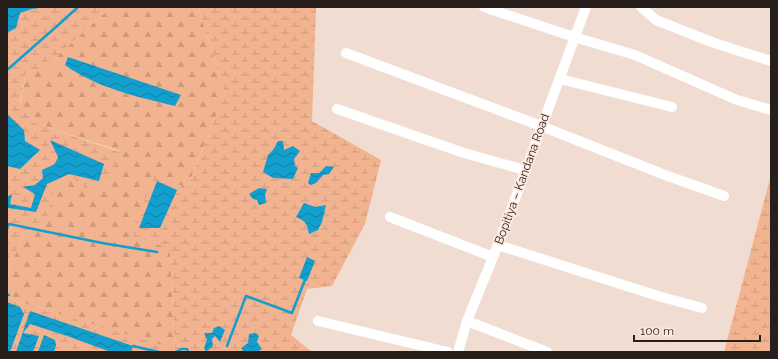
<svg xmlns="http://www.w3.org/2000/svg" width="778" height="359" viewBox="0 0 778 359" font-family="Raleway,sans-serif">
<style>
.forest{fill:url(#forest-firs)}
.wetland{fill:url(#wetland-marsh)}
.water{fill:url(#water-waves)}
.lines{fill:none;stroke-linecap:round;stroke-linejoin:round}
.stream{stroke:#139fce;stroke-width:2.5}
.minor{stroke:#fff;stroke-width:10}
.labels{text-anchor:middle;stroke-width:3.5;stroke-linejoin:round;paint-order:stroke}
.street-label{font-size:12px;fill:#261f1b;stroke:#fde9df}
</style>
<defs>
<pattern id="forest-firs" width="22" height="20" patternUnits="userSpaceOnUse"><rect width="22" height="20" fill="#f2b391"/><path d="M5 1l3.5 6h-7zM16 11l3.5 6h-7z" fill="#cf9a7c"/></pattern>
<pattern id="wetland-marsh" width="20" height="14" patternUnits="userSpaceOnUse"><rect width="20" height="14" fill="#f2b391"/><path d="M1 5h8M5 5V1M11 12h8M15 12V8" fill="none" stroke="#cf9a7c"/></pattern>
<pattern id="water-waves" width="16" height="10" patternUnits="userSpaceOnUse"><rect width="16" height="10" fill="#139fce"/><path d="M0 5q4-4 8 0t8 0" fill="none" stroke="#1181a6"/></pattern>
</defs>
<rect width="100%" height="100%" fill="#f0dcd1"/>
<!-- forest -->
<path class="forest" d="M111 7H198L225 93 187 188 131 235 170 248 175 350 7 298V273L24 234 46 223 56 179 120 151 35 123 20 105 26 73 42 69 51 71 59 54Z"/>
<!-- wetland -->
<path class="wetland" d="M7 7H111L59 54 51 71 42 69 26 73 20 102 35 123 120 152 116 166 90 193 69 174 57 179 46 223 24 234 7 273Z
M198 7H316L312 121 381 160 365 224 332 286 307 289 291 335 312 352H7V298L175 349 170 249 130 235 155 174 187 188 225 93Z
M771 175V352H724Z"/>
<!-- water -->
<path class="water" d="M7 7 11 8 12 7H39V8L32 9 20 13 16 28 7 33Z
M68 57 181 95 175 106C138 97 97 88 65 65Z
M7 114 24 130 25 141 40 150 20 169 7 166Z
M50 140 104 164 99 181 69 174 47 184 36 212 8 208 7 207V197L12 194 10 204 31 208 35 194 23 187 35 185 43 178 42 170 55 164 58 157Z
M278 141H283L284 150 293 146 300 151 294 159 295 166 298 168 293 179 273 178 263 172 268 155 273 150Z
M326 166 334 167 329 174 323 175 316 183 311 185 308 183 311 173H319Z
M157 181 177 190 160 228H139Z
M259 188 267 189 265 195 266 203 259 205 257 200 253 199 249 194Z
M304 203 315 207 326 205 322 222 318 230 309 234C307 224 306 221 296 217Z
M307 257 315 261 307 281 299 278Z
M7 302 20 307 24 314 10 352H7Z
M30 311 133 346 131 352H111L67 336 30 324 23 333 39 336 33 352H16Z
M219 326 225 330 220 342 215 336 212 339 213 346 206 352 204 348 207 340 204 333H212L214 328Z
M255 333 259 336 257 342 262 349 257 352H244L241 348 248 343 249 334Z
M44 335 55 340 56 345 54 352H38Z"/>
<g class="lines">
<!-- stream -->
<path class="stream" d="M7 70 56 27 78 7
M7 228 9 224 102 243 157 252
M7 294 9 295
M133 346 159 352
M227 346 246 296 292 313 306 277
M176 352 181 349H187L188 352"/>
<!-- minor -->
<path class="minor" d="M484 7 574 37 635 55 737 100 771 110
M641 7 656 20 714 43 771 61
M346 53 541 126 665 175 724 196
M560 79 672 107
M337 109 464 153 525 170
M390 217 493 257
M498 245 658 296 702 308
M318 321 448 352
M467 321 547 352
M458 352 467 321 498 245 586 7"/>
</g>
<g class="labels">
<!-- street labels -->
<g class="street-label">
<text transform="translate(522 179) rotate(-70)" y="4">Bopitiya – Kandana Road</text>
</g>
</g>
<!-- border -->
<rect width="778" height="359" fill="none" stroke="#261f1b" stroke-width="16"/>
<!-- scale -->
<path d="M634 335v6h126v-6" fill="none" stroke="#261f1b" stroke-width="2"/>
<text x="640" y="335" font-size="12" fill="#261f1b" stroke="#fde9df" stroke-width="3" paint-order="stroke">100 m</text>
</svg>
